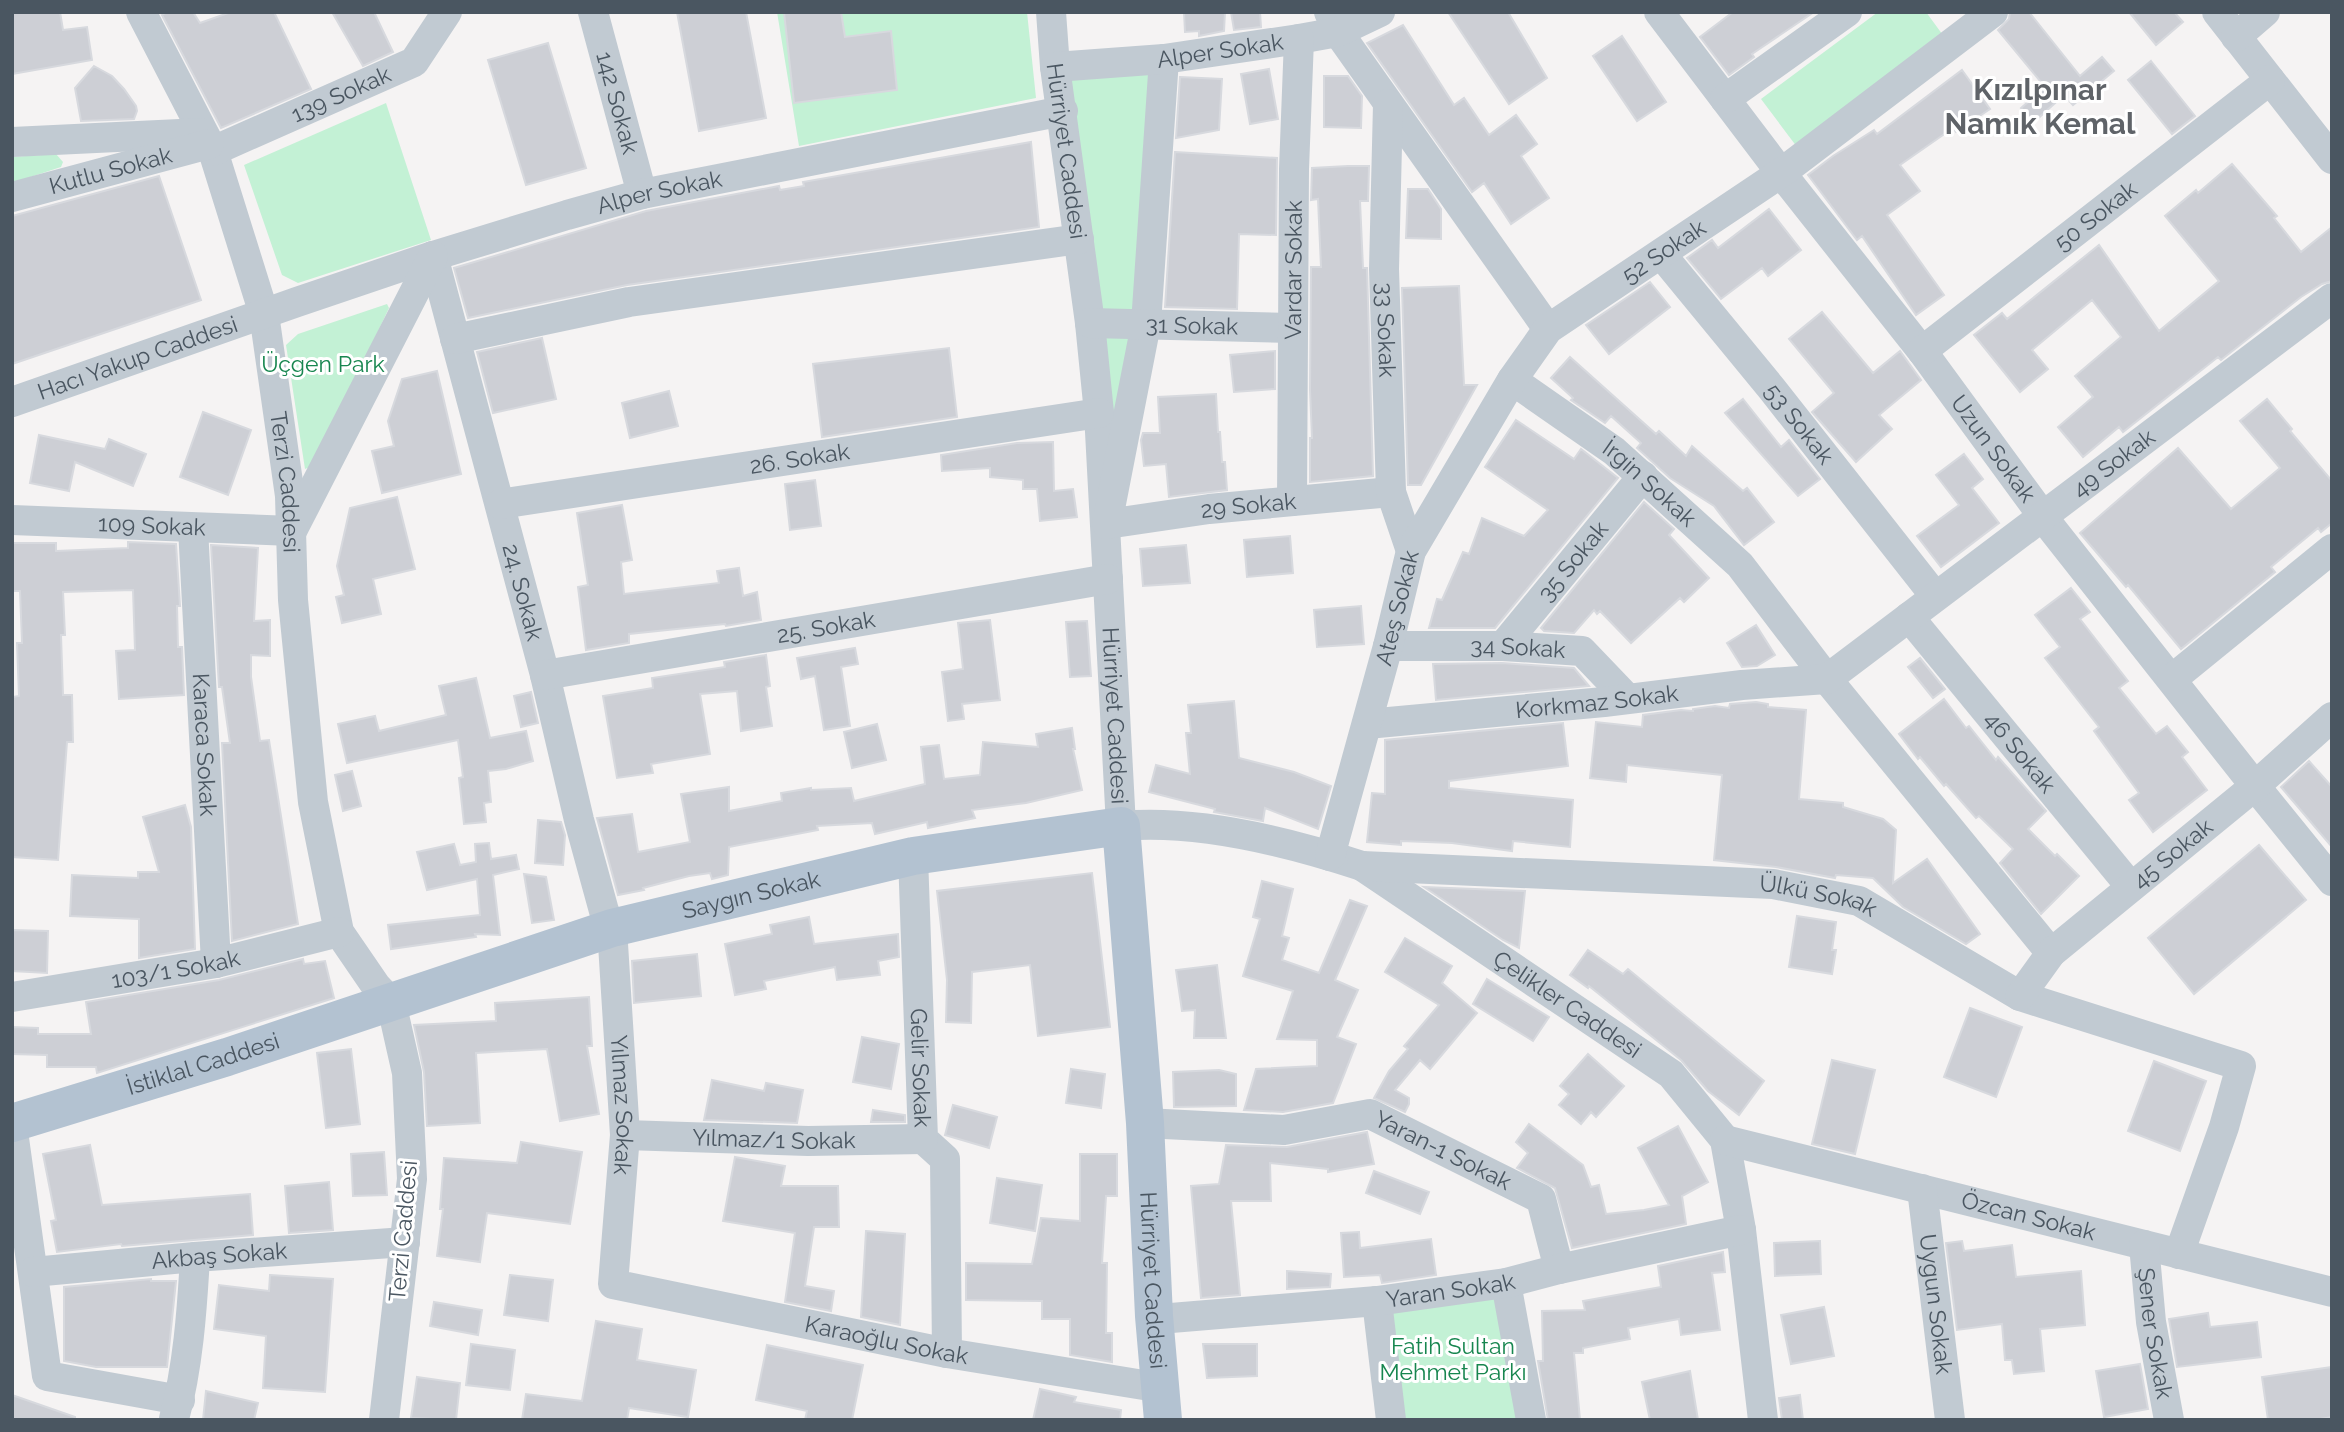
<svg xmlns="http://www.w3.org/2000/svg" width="2344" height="1432" viewBox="0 0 2344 1432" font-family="Raleway,sans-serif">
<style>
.green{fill:#c3f1d5}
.building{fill:#cdcfd5;stroke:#d7d9de;stroke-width:2}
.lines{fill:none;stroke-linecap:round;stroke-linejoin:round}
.minor{stroke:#c1cad2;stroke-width:30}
.major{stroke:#b3c2d1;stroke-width:38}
.labels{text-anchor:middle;stroke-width:6;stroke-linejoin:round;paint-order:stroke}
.street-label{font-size:23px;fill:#4a5661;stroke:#fff}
.park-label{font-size:23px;fill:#17864f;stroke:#fff}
.district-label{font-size:30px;font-weight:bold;fill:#5f6368;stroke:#fff}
</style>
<rect width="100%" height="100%" fill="#f5f3f3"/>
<!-- green -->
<path class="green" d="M777 12H1027L1036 98 799 146Z
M1878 12H1926L1948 42 1800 151 1761 99Z
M1164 59 1107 524 1055 67Z
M386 103 431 240 298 283 282 275 244 165Z
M56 154 63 162 61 167 12 183V157Z
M387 304 389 308 315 465 305 469 286 345 298 334Z
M1502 1292 1524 1420H1399L1384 1308Z"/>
<!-- building -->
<path class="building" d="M12 12H60L63 30 87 27 92 60 12 74Z
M167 12H193L200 23 231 12H274L311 89 221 128 162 15Z
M332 12H374L393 52 363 66Z
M677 12H746L766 118 699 131Z
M784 12H841L845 37 891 31 897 90 794 103Z
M1184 12H1225L1224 31 1199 36V31L1185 32Z
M1231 12H1260L1261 27 1234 30Z
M1448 12H1508L1547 78 1509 104Z
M1733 12H1814L1752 54 1754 57 1729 75 1700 37Z
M2010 12H2029L2080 76 2102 57 2114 71 2073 105 2064 95 2034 122 2021 108 2045 87 1998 30 2009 19Z
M2129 12H2174L2183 22 2156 45Z
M1403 25 1454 105 1464 98 1489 135 1516 115 1537 144 1521 156 1549 198 1511 224 1484 183 1472 192 1367 43Z
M1622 36 1666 102 1637 121 1593 56Z
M548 43 586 168 526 185 488 60Z
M2151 61 2195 116 2172 134 2128 80Z
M94 66 112 76 124 89 136 106 137 111 134 119 81 121 75 88Z
M1269 69 1278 119 1250 124 1241 74Z
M1962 70 1990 109 1956 132 1953 128 1900 165 1920 191 1887 215 1944 295 1916 315 1862 236 1857 240 1808 175 1833 156 1874 130 1877 134Z
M1324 76H1348L1362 96 1361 128 1324 127Z
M1180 77 1222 79 1219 130 1176 138Z
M1031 142 1039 227 627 285 468 318 454 268 646 211 779 186 780 190 804 186 803 182Z
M1175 152 1277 158 1276 235 1239 234 1237 309 1165 307Z
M2232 164 2277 216 2274 218 2301 252 2332 227V281L2322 284 2301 297 2221 360 2218 357 2123 432 2119 427 2083 457 2058 427 2093 397 2075 376 2121 337 2092 300 2032 350 2048 369 2020 392 1974 335 2002 313 2007 319 2099 245 2159 331 2219 281 2165 216 2196 190 2198 193Z
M1348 166H1369L1368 201H1360L1363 268H1367L1373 476 1310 482V438H1312L1310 390 1311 267H1321L1318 199 1311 200 1312 168Z
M159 176 201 300 12 364V216Z
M1408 189H1428L1441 209V239L1406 238Z
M1769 209 1801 250 1768 276 1762 268 1721 299 1687 258 1712 240 1718 248Z
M1650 282 1670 307 1609 354 1586 325Z
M1459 286 1464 385H1477L1421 485H1408L1402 288Z
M1822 312 1873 373 1900 351 1921 380 1879 415 1892 429 1856 462 1812 412 1834 393 1789 339Z
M542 338 556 399 493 413 477 352Z
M949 348 957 417 822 437 813 364Z
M1275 351V389L1234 392 1230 355Z
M1570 357 1656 434 1659 431 1686 456 1692 446 1743 491 1747 488 1774 522 1744 545 1714 506 1670 478 1637 448 1641 443 1611 416 1605 423 1571 400 1573 398 1551 378Z
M437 371 461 474 382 493 372 451 394 446 388 421 402 379Z
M669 391 678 426 630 438 622 403Z
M1216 394 1218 432H1220L1222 462H1225L1227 490 1169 497 1166 464 1144 466 1141 440 1143 433H1160L1158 397Z
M1743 399 1781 447 1789 440 1820 479 1798 496 1725 413Z
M2267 399 2292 429 2290 431 2332 481V523L2321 532 2318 528 2271 567 2275 572 2181 649 2128 585 2126 587 2080 533 2178 448 2231 509 2280 468 2240 421Z
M203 412 251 430 228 495 180 477Z
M1516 420 1574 459 1581 449 1618 478 1495 628H1429L1437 599 1442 600 1463 552 1469 554 1482 518 1524 536 1548 510 1485 467Z
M39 435 105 449 109 439 146 454 133 486 75 462 69 491 30 483Z
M1053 442 1054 491 1073 489 1077 517 1040 521 1037 489H1023V480L990 477V468L942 471 941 455 1017 443Z
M1964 454 1983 479 1972 488 1999 523 1941 567 1917 536 1959 505 1936 475Z
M815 480 821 526 790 530 785 484Z
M397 497 415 569 373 579 381 614 342 623 336 597 344 595 337 566 350 508Z
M1644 502 1674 529 1669 535 1709 578 1684 602 1680 598 1631 643 1600 611 1597 614 1594 610 1574 633 1544 631 1541 628Z
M622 505 632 560 621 562 624 594 719 583 717 571 739 568 743 596 757 592 761 620 726 626 725 624 629 634V643L586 650 578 587 588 585 577 513Z
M1290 536 1293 573 1247 577 1244 540Z
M128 542 176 544 180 606H177L178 647H182L184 695 119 699 116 651 135 650 133 590 63 592 65 635H61L63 695H72L73 742H67L58 860 12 857V697L19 696 17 643H22L20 591H12V543H56V551L128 548Z
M211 545 258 548 254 621 270 620V656L251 655V677L260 741 269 740 298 924 232 941 222 743H230L222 687H219Z
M1186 545 1190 583 1143 586 1140 549Z
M2071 588 2090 612 2080 619 2128 681 2119 688 2156 734 2167 726 2188 752 2182 757 2207 790 2153 832 2129 800 2139 793 2094 731 2099 727 2045 658 2060 647 2035 615Z
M1361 606 1364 644 1317 647 1314 610Z
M990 620 1000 700 962 704 964 719 948 721 942 672 963 669 958 623Z
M1087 621 1091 676 1070 677 1066 622Z
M1756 625 1775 655 1757 666 1742 667 1727 643Z
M855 648 858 664 841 667 850 726 824 730 815 676 801 679 797 658Z
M766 655 770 686 766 687 772 726 741 731 737 691 700 694 710 754 651 764 653 773 617 778 603 696 653 688 652 678 725 667 724 662Z
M1920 658 1945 689 1933 698 1908 667Z
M1502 663 1574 668 1589 686 1436 700 1433 664Z
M476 678 490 738 526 731 533 761 506 769 488 771 491 802 484 803 486 822 464 824 459 778 463 777 458 740 347 763 338 724 375 716 379 731 446 715 439 686Z
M531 692 538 723 521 727 514 696Z
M1944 699 1966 728 1969 726 1996 760 1998 757 2046 811 2028 829 2055 856 2057 854 2079 876 2041 914 2000 863 2013 849 1979 816 1976 818 1946 784 1944 786 1920 757 1918 759 1899 734Z
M1234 701 1239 758 1294 772 1331 786 1318 829 1265 808 1263 821 1214 812 1215 809 1149 792 1156 765 1190 774 1186 733H1191L1188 705Z
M1756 702 1768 704V707L1806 710 1799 799 1843 803V807L1883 819 1896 830 1893 883 1927 859 1980 934 1966 944 1903 907 1873 878 1836 875 1835 878 1776 867 1714 860 1722 775 1627 765 1626 782 1590 778 1596 722 1642 727 1643 715 1681 710 1693 711V709L1715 706 1729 708 1730 704Z
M1563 723 1568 766 1449 781V788L1573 800 1570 847 1513 841 1512 851 1452 843 1401 841V845L1367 842 1372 793 1385 794V740Z
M877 724 886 760 852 768 844 732Z
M1072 728 1075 749H1073L1082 790 1026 803 972 810 975 818 928 828 927 822 875 834 872 823 817 826 818 830 729 847 728 875 712 879 710 873 689 876 643 888 644 890 618 895 597 818 632 814 638 852 690 842 681 794 729 787V811L782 801 781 793 811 788V790L851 788 854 801 925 784 921 747 939 745 944 779 980 775 983 742 1038 747 1036 734Z
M2309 761 2332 787V847L2281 787Z
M352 771 361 806 343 811 335 775Z
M185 805 191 827 195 949 139 958V919L70 916 72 875 138 878V872H159L143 817Z
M538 820 561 822 565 835 563 865 535 863Z
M489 843 491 859 516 855 519 869 493 875 500 935 475 934 476 937 391 949 388 925 480 915 477 879 427 890 417 852 454 844 460 865 476 862 475 844Z
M2259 845 2306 900 2194 994 2148 938Z
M1092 873 1110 1027 1038 1036 1030 965 972 972 971 1023 946 1022 947 980 937 891Z
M524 874 546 877 554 920 532 923Z
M1262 881 1293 889 1282 936 1289 938 1282 960 1319 973 1350 900 1367 906 1335 980 1358 990 1337 1037 1356 1044 1333 1103 1283 1112 1244 1110 1256 1069 1317 1066V1040L1277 1039 1293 991 1243 976 1260 919 1253 917Z
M1424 887 1525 891 1519 948 1503 940Z
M1797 916 1836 922 1832 950H1836L1832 974 1789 967Z
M809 917 814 944 898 934 899 957 878 961 880 975 837 980 835 967 764 981 766 989 735 995 725 944 772 934 770 925Z
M12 930 48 931 47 973 12 971Z
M1405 938 1452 966 1442 983 1477 1013 1430 1069 1420 1060 1395 1090 1409 1098V1104L1405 1112 1374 1098 1389 1071 1408 1049 1404 1046 1439 1005 1385 972Z
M1588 950 1623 974 1628 969 1764 1081 1739 1115 1708 1091 1681 1060 1589 986 1588 988 1570 975Z
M697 954 701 996 634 1003 632 961Z
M303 959 304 964 325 961 334 998 97 1073 96 1067H47V1055L12 1054V1027L38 1028V1034H91L86 1002 219 980Z
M1217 965 1226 1038H1194L1195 1010 1182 1011 1176 970Z
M1487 979 1549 1017 1533 1041 1473 1004Z
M589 997 592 1046H587L599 1114 560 1121 547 1049 476 1053 480 1123 427 1126 424 1072 414 1025 496 1021 495 1003Z
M1970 1008 2022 1027 1996 1097 1944 1077Z
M862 1037 899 1044 891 1089 853 1082Z
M351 1049 360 1124 326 1128 317 1053Z
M1588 1054 1624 1086 1596 1117 1591 1112 1581 1124 1559 1105 1569 1094 1560 1086Z
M1832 1060 1875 1070 1855 1154 1812 1144Z
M2154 1061 2206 1081 2180 1151 2128 1131Z
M1071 1069 1105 1074 1101 1108 1066 1103Z
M1219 1070 1236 1074V1106L1174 1107 1173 1072Z
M712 1080 764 1091 766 1083 803 1090 797 1123 704 1120Z
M953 1105 997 1117 989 1148 945 1135Z
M873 1110 905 1115V1122H871Z
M1529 1124 1583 1165 1591 1187 1599 1185 1606 1214 1644 1210 1669 1205 1638 1148 1678 1126 1708 1182 1682 1196 1686 1224 1572 1248 1555 1188 1517 1168 1528 1153 1516 1142Z
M1367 1132 1374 1164 1328 1172V1169L1270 1163 1271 1201H1231L1240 1295 1201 1298 1191 1186 1219 1184 1226 1145 1287 1147Z
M521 1142 582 1152 570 1224 487 1213 480 1262 437 1256 443 1209H440L444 1158 517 1163Z
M90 1145 102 1205 250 1194 253 1235 122 1246 121 1244 57 1252 51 1221 56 1220 43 1154Z
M384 1152 387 1195 353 1196 351 1154Z
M1080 1154H1117V1196H1106L1102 1263H1107L1106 1333H1112V1362L1070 1355V1319H1042V1301L966 1300V1263L1032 1264 1041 1218 1080 1221Z
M735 1157 785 1166 781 1186H838L839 1227H814L805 1286 834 1291 831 1311 785 1302 795 1233 723 1221Z
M1374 1171 1429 1192 1420 1214 1366 1193Z
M997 1178 1042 1185 1035 1231 990 1223Z
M329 1182 333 1230 289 1233 285 1186Z
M866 1231 905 1234 900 1325 861 1317Z
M1359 1232 1360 1248 1431 1239 1436 1275 1382 1283 1380 1275 1344 1277 1341 1233Z
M1820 1241 1821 1274 1775 1276 1774 1243Z
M1962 1241 1964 1251 2012 1245 2016 1277 2081 1271 2085 1325 2040 1329 2044 1371 2014 1374 2012 1360H2005L2002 1324 1957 1330 1946 1243Z
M1723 1252 1725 1272 1712 1273 1720 1330 1681 1335 1679 1319 1628 1328 1630 1339 1583 1348V1353H1574L1580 1420H1548L1538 1361H1543L1542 1311 1585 1310 1583 1301 1661 1287 1658 1266Z
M1287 1271 1331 1274 1330 1287 1287 1289Z
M270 1275 333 1279 325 1392 263 1388 266 1336 214 1329 219 1285 269 1291Z
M510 1275 553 1280 548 1321 504 1315Z
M151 1279V1281H176L167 1367H96L64 1361V1287Z
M434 1302 482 1310 478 1335 430 1326Z
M1824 1307 1834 1356 1791 1364 1781 1315Z
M2208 1313 2210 1327 2257 1322 2261 1357 2177 1367 2169 1319Z
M596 1321 642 1329 637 1360 696 1370 688 1417 629 1408 627 1420H522L526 1394 582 1401Z
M471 1344 515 1350 510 1390 466 1385Z
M1203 1344H1257V1376L1207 1378Z
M767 1345 863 1365 852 1420H805L807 1411 756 1400Z
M2140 1364 2148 1409 2104 1417 2096 1371Z
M2332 1367V1417L2315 1420H2268L2262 1377Z
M1690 1371 1698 1420H1650L1642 1382Z
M417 1377 460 1383 456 1420 411 1418Z
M1040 1389 1076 1397 1074 1402 1121 1410 1120 1420H1033Z
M206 1391 258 1403 254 1420H203Z
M12 1395 75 1417V1420H12Z
M1800 1395 1803 1420H1782L1779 1398Z"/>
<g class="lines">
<!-- minor -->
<g class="minor">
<path id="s1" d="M141 12 213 151 264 314 290 496 293 600 313 802 339 932 376 986 391 1002 407 1073 412 1179 384 1420"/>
<path id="s2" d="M593 12 642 194"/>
<path id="s3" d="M1051 12 1055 67 1090 323 1099 413 1121 826C1198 819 1289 842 1362 866L1671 1074 1725 1140 1741 1230 1763 1420"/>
<path d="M1329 12 1338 32 1548 329"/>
<path id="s4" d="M1659 12 1781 173 1922 351 2053 530 2255 786 2332 881"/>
<path d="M2217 12 2332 159"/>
<path d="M2236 37 2265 12"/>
<path id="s5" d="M1164 59 1146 324 1107 524 1209 509 1391 492"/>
<path id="s6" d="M1055 67 1164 59 1299 39 1338 32 1380 12"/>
<path d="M1725 99 1847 12"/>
<path id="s7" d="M1388 104 1384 269 1391 492 1411 551"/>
<path d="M12 142 201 133"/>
<path id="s8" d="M213 151 414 62 447 12"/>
<path id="s9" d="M12 197 209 144"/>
<path id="s10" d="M1661 254 1772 389 1935 596"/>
<path id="s11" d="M433 256 545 675 579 820 604 911 612 928 625 1135 613 1284 947 1353 1162 1388"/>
<path id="s12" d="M1090 323 1293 328"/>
<path d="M455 339 629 302 1079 239"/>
<path id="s13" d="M1922 351 2270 80"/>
<path id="s14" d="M1512 380 1614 451 1740 565 1827 679 2051 953"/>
<path id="s15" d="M12 402 297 302 433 256 567 215 642 194 1063 111"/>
<path id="s16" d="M1292 501 1294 169 1299 39"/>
<path id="s17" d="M500 504 1099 413"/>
<path id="s18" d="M12 520 292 531 433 256"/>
<path id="s19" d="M193 528 216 963"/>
<path id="s20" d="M1909 617 2131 887"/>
<path id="s21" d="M1388 646H1503L1582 651 1627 698"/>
<path id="s22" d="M1503 646 1643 476"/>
<path id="s23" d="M545 675 1108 579"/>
<path d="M2172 679 2332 549"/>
<path id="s24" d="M1367 724 1604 702 1742 685 1827 679 2332 298"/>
<path id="s25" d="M913 856 923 1139 945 1159 947 1353"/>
<path id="s26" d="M1330 856 1388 646 1411 551 1512 380 1548 329 1781 173 1993 12"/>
<path id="s27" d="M1362 866 1773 884 1859 901 2020 996 2241 1066 2224 1127 2179 1254"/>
<path id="s28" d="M2020 996 2051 953 2255 786 2332 717"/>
<path id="s29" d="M12 997 216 963 339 932"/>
<path id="s30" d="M1145 1123 1284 1130 1370 1114 1541 1199 1559 1269"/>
<path d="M12 1124 47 1376 180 1400"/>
<path id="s31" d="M625 1135 808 1141 923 1139"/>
<path id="s32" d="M1725 1140 2332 1292"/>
<path id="s33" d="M1922 1189 1950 1420"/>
<path id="s34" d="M2144 1245 2151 1322 2169 1420"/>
<path id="s35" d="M33 1272 195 1257 405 1242"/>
<path d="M1506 1283 1531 1420"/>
<path d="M1377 1301 1391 1420"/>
<path id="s36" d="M1154 1316 1171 1318 1377 1301 1506 1283 1559 1269 1741 1230"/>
<path d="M174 1419C188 1367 192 1311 195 1257"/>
</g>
<!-- major -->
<path class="major" id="s37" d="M12 1123 227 1057 612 928 913 856 1121 826 1145 1123 1154 1316 1163 1420"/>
</g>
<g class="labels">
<!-- street labels -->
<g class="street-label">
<text dy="8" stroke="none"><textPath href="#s6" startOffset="166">Alper Sokak</textPath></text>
<text dy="8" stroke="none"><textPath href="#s8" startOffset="140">139 Sokak</textPath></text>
<text dy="8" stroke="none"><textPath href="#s2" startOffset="94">142 Sokak</textPath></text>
<text dy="8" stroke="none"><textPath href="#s3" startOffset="140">Hürriyet Caddesi</textPath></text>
<text dy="8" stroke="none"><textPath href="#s9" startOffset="102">Kutlu Sokak</textPath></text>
<text dy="8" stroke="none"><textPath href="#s15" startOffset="681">Alper Sokak</textPath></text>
<text dy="8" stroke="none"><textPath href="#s13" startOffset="220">50 Sokak</textPath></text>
<text dy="8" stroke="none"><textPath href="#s26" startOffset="716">52 Sokak</textPath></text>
<text dy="8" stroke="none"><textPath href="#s16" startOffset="231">Vardar Sokak</textPath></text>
<text dy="8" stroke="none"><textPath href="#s12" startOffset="102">31 Sokak</textPath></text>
<text dy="8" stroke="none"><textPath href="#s7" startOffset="226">33 Sokak</textPath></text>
<text dy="8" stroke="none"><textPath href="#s15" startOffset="133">Hacı Yakup Caddesi</textPath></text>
<text dy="8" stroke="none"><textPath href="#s10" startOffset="219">53 Sokak</textPath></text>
<text dy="8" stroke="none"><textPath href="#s4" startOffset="550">Uzun Sokak</textPath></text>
<text dy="8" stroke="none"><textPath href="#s17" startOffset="303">26. Sokak</textPath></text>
<text dy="8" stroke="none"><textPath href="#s24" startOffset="821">49 Sokak</textPath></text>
<text dy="8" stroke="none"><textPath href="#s1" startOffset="497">Terzi Caddesi</textPath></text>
<text dy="8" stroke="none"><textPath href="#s14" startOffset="172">İrgin Sokak</textPath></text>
<text dy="8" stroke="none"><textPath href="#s5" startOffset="612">29 Sokak</textPath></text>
<text dy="8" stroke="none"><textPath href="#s18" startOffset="140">109 Sokak</textPath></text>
<text dy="8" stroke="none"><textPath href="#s22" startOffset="110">35 Sokak</textPath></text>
<text dy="8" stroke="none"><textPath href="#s11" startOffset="348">24. Sokak</textPath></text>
<text dy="8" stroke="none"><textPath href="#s26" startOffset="257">Ateş Sokak</textPath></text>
<text dy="8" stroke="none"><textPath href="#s23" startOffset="285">25. Sokak</textPath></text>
<text dy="8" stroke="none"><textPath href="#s21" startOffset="130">34 Sokak</textPath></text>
<text dy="8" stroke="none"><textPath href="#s24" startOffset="231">Korkmaz Sokak</textPath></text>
<text dy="8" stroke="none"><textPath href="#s3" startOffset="707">Hürriyet Caddesi</textPath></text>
<text dy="8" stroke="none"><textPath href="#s19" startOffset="217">Karaca Sokak</textPath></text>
<text dy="8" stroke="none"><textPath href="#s20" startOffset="175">46 Sokak</textPath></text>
<text dy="8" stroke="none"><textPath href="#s28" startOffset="210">45 Sokak</textPath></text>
<text dy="8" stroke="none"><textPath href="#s37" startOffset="774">Saygın Sokak</textPath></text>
<text dy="8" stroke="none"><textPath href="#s27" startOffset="458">Ülkü Sokak</textPath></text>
<text dy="8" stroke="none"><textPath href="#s29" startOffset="166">103/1 Sokak</textPath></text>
<text dy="8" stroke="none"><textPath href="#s3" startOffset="1311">Çelikler Caddesi</textPath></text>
<text dy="8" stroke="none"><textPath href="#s37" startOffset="200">İstiklal Caddesi</textPath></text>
<text dy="8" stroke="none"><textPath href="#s25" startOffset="212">Gelir Sokak</textPath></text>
<text dy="8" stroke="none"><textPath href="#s11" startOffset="873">Yılmaz Sokak</textPath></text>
<text dy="8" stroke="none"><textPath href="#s31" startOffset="149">Yılmaz/1 Sokak</textPath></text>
<text dy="8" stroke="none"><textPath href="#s30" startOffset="308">Yaran-1 Sokak</textPath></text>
<text dy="8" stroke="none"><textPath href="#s32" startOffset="313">Özcan Sokak</textPath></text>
<text transform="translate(403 1231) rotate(-85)" y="8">Terzi Caddesi</text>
<text dy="8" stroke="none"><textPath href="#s35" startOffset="187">Akbaş Sokak</textPath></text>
<text dy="8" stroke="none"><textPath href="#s37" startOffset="1606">Hürriyet Caddesi</textPath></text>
<text dy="8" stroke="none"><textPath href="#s36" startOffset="298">Yaran Sokak</textPath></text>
<text dy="8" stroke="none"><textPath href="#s33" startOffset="116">Uygun Sokak</textPath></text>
<text dy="8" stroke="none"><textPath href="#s34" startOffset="89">Şener Sokak</textPath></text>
<text dy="8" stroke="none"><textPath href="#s11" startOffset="1332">Karaoğlu Sokak</textPath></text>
</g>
<!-- park labels -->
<g class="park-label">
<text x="323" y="372">Üçgen Park</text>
<text x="1453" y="1354">Fatih Sultan<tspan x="1453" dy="26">Mehmet Parkı</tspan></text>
</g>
<!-- district labels -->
<g class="district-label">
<text x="2040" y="100">Kızılpınar<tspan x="2040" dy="34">Namık Kemal</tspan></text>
</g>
</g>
<!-- border -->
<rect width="2344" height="1432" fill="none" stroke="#4a5661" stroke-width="28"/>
</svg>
